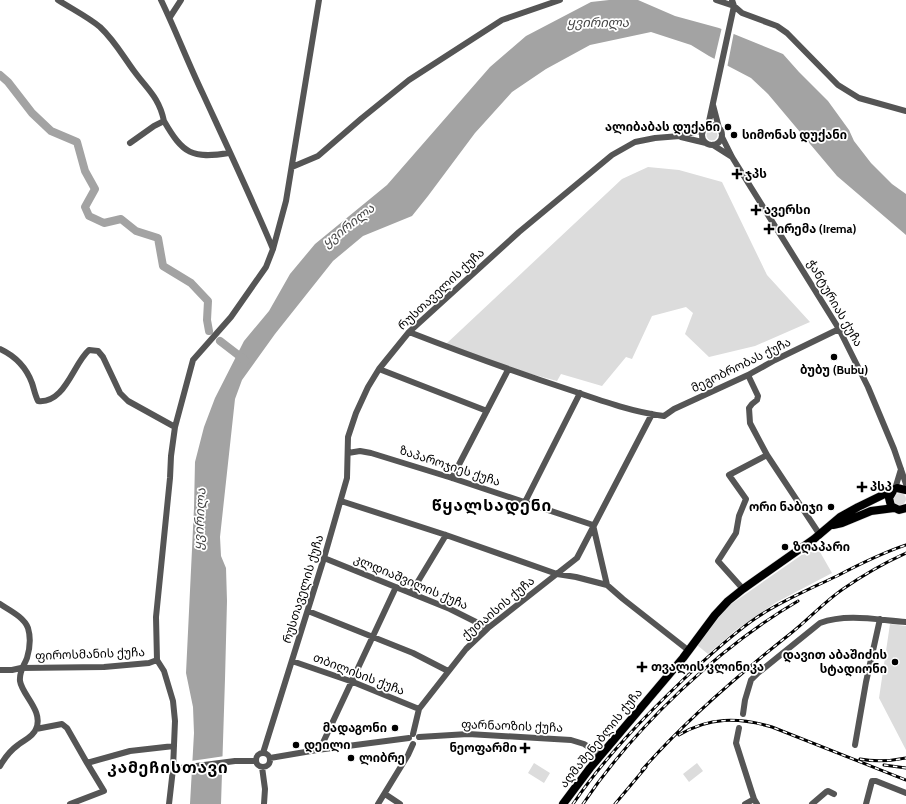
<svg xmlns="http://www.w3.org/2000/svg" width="906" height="804" viewBox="0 0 906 804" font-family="Cabin,'Noto Sans Georgian',sans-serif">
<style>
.green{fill:#dcdcdc}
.water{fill:#a3a3a3}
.pier{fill:#fff}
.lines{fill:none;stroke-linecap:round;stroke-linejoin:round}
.river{stroke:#a3a3a3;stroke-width:8}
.major-casing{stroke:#dbdbdb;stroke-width:9}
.minor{stroke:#555;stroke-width:6}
.major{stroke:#000;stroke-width:8}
.rail-casing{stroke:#000;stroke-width:3}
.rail{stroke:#fff;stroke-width:1.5;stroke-dasharray:4.5;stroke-linecap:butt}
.poi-dot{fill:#000;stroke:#fff;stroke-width:1.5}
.labels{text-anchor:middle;stroke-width:3.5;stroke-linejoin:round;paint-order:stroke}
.poi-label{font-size:12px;font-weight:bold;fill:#000;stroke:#fff;text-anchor:start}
.street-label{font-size:12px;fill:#000;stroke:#fff}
.water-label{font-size:13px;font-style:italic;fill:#444;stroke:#fff}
.district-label{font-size:16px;font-weight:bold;letter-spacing:1px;fill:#000;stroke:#fff}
</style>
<rect width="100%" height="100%" fill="#fff"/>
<!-- green -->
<path class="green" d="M706.5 135a5.5 5.5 0 1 1 11 0a5.5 5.5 0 1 1-11 0Z
M648 167 679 170 722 182 767 275 810 322 755 346 709 357 685 334 693 313 686 307 652 316 632 359 626 357 602 386 561 374 557 381 516 370 446 344 622 179Z
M894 499a6 6 0 1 1 12 0a6 6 0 1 1-12 0Z
M816 545 832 573 775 603 736 630 708 654 697 645 727 607Z
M890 624 906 626V750L879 698Z
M534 763 550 773 544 783 528 773Z
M697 763 703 771 689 782 683 774Z"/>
<!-- water -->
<path class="water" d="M609 0H638L675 16 719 28 783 54 799 72 828 101 849 130 854 141 871 163 892 184 906 194V235L837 176 768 94 751 78 709 56 691 45 651 32 590 45 546 69 512 92 475 133 428 196 412 216 363 236 333 261 275 334 242 380 235 399 220 537 221 556 226 568 227 601 225 679 221 804H190L194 733 193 707 186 673 194 508 195 462 204 427 215 398 244 341 269 311 290 274 315 244 387 185 490 67 526 36 591 2Z"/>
<!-- pier -->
<path class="pier" d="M722 27 734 32 727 68 714 61Z
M225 756 224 767 190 772 191 761Z"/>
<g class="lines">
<!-- river -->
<path class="river" d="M0 75 8 82 32 113 51 131 77 142 85 171 95 189 85 207 89 216 104 223 121 219 136 231 158 238 163 266 191 283 208 301 207 320 209 331
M220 341 246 361"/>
<defs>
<path id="major" d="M893 491 889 498 891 506 899 510 906 508
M833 525 842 523 871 511 894 508
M563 804 590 768 683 658 715 615 728 601 743 589 814 539 840 517 858 507 897 488 906 490"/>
</defs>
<!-- major casing -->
<use href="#major" class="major-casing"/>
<!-- minor -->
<path class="minor" d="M58 0C72 9 88 17 100 27 114 40 123 56 134 71 147 89 159 97 164 121
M161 0C176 31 188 63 203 94 227 146 251 197 273 249
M716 0 734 6 742 13 777 26 787 33 838 85 859 98 906 111
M170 17 181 0
M713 105 719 128
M702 135a10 10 0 1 1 20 0a10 10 0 1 1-20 0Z
M708 126 734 6 732 0
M681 137 706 143
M722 137 732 157 839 329 868 387 894 449 906 484
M130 143 154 126 164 121C183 154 192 159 229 153
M713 145 732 157
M292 167 318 156 362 118 409 80 502 20 560 0
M409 332C463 353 518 373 573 391 602 401 633 412 664 416L674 409 748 375 775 360 839 329
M0 349C15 356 26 367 32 383 34 389 35 395 38 401 65 404 73 364 89 350L98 351 103 357 120 393 128 401 175 427
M379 369 487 411
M748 375 758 396 757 400 752 404 749 408 750 423 767 455 820 535
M348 453 360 451 371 453 452 478 593 525 607 585 623 599 688 650
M452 478 508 370
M895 489 901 469
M341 501 446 535 557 574 576 577 607 585
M525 502 580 393
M324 558 450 609 488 628
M743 589 718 561 736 533 739 516 746 499 729 475 767 455
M411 593 446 535
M0 604C9 610 24 617 28 628 31 638 30 648 27 658 24 666 19 671 20 681 22 695 44 711 36 729 33 737 24 740 18 745 11 750 4 759 0 766
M308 611 413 653 448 671
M292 661 353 682 419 709
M0 670H12L21 668 104 667 149 663 157 660
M743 714 745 700 751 680 758 673 820 623C847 613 878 620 906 622
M739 728 736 743 754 799 757 804
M36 729 62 724 67 728 87 763 130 751 174 746
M413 734 419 709 466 649 488 628 577 558 652 414
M419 737 468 734 571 740 584 744 601 755
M855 745 866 682 880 619
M320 749 396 587
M256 760a7 7 0 1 1 14 0a7 7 0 1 1-14 0Z
M263 753 324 558 347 478 348 437 356 413 368 387 379 369 409 332 519 232 612 155 635 142 655 138 680 136 703 130
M270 758 317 750 409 738
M255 761H235L173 769 175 721 173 701 164 671 157 660 156 617 170 478 171 456 175 427 193 360 231 317 266 267 273 249 286 201 319 0
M262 767 265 789 264 804
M385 794 400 804
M70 804 104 791 87 763
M169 804 173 769
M378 804 408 755 413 744
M745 804 754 799
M812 804 826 792 828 791 834 794
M866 804 872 781H876L906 793"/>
<!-- major -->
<use href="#major" class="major"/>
<defs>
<path id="rail" d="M679 735C709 717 738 717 772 727L906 780
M860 759C875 762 891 761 906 758
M884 765 906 768
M642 770C686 720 737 676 790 634 808 620 824 602 843 589 863 575 884 563 906 553
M573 804C605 757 645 716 686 677 709 656 731 635 756 618 781 601 810 589 837 576 860 564 882 553 906 545
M583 804C634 728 719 647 798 601
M615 804 646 767"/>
</defs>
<!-- rail casing -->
<use href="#rail" class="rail-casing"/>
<!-- rail -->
<use href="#rail" class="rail"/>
</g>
<!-- markers -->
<g class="poi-dot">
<circle cx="728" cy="127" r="4"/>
<circle cx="734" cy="135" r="4"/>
<path d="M735 168h4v4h4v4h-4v4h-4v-4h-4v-4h4z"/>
<path d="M754 204h4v4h4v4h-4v4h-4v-4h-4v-4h4z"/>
<path d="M767 223h4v4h4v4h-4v4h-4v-4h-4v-4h4z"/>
<circle cx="834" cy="357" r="4"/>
<path d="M860 481h4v4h4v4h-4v4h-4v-4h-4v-4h4z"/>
<circle cx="831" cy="507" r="4"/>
<circle cx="785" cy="547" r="4"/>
<circle cx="895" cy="662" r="4"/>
<path d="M640 661h4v4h4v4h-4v4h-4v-4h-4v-4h4z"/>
<circle cx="395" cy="728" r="4"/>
<circle cx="296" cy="745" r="4"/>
<path d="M523 742h4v4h4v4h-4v4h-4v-4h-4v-4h4z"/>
<circle cx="351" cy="758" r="4"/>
</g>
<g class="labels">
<!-- poi labels -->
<g class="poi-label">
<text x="720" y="131" text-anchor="end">ალიბაბას დუქანი</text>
<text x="742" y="139">სიმონას დუქანი</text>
<text x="745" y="178">ჯპს</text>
<text x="764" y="214">ავერსი</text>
<text x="777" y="233">ირემა (Irema)</text>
<text x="834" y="374" text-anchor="middle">ბუბუ (Bubu)</text>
<text x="870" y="491">პსპ</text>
<text x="823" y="511" text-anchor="end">ორი ნაბიჯი</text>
<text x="793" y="551">ზღაპარი</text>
<text x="887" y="659" text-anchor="end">დავით აბაშიძის<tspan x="887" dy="14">სტადიონი</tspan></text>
<text x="651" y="671">თვალის კლინიკა</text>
<text x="387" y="732" text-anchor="end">მადაგონი</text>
<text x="304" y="749">დეილი</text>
<text x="517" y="752" text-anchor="end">ნეოფარმი</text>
<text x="359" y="762">ლიბრე</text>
</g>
<!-- street labels -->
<g class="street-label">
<text transform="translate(441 289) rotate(-43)" y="4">რუსთაველის ქუჩა</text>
<text transform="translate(835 303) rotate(60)" y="4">ჭანტურიას ქუჩა</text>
<text transform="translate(741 365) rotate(-26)" y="4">მეგობრობას ქუჩა</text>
<text transform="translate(450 466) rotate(18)" y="4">ზაპაროჯიეს ქუჩა</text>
<text transform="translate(411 582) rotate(23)" y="4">კლდიაშვილის ქუჩა</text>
<text transform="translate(303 589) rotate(-73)" y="4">რუსთაველის ქუჩა</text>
<text transform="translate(498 608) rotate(-40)" y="4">ქუთაისის ქუჩა</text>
<text transform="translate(90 654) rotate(-2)" y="4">ფიროსმანის ქუჩა</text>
<text transform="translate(359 674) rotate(21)" y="4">თბილისის ქუჩა</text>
<text transform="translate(512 726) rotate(2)" y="4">ფარნაოზის ქუჩა</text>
<text transform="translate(601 738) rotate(-51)" y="4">აღმაშენებლის ქუჩა</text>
</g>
<!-- water labels -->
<g class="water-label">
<text x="598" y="27">ყვირილა</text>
<text transform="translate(348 225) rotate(-38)" y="5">ყვირილა</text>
<text transform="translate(199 519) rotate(-87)" y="5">ყვირილა</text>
</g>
<!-- district labels -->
<g class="district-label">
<text x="492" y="511">წყალსადენი</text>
<text x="168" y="773">კამეჩისთავი</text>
</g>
</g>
</svg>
